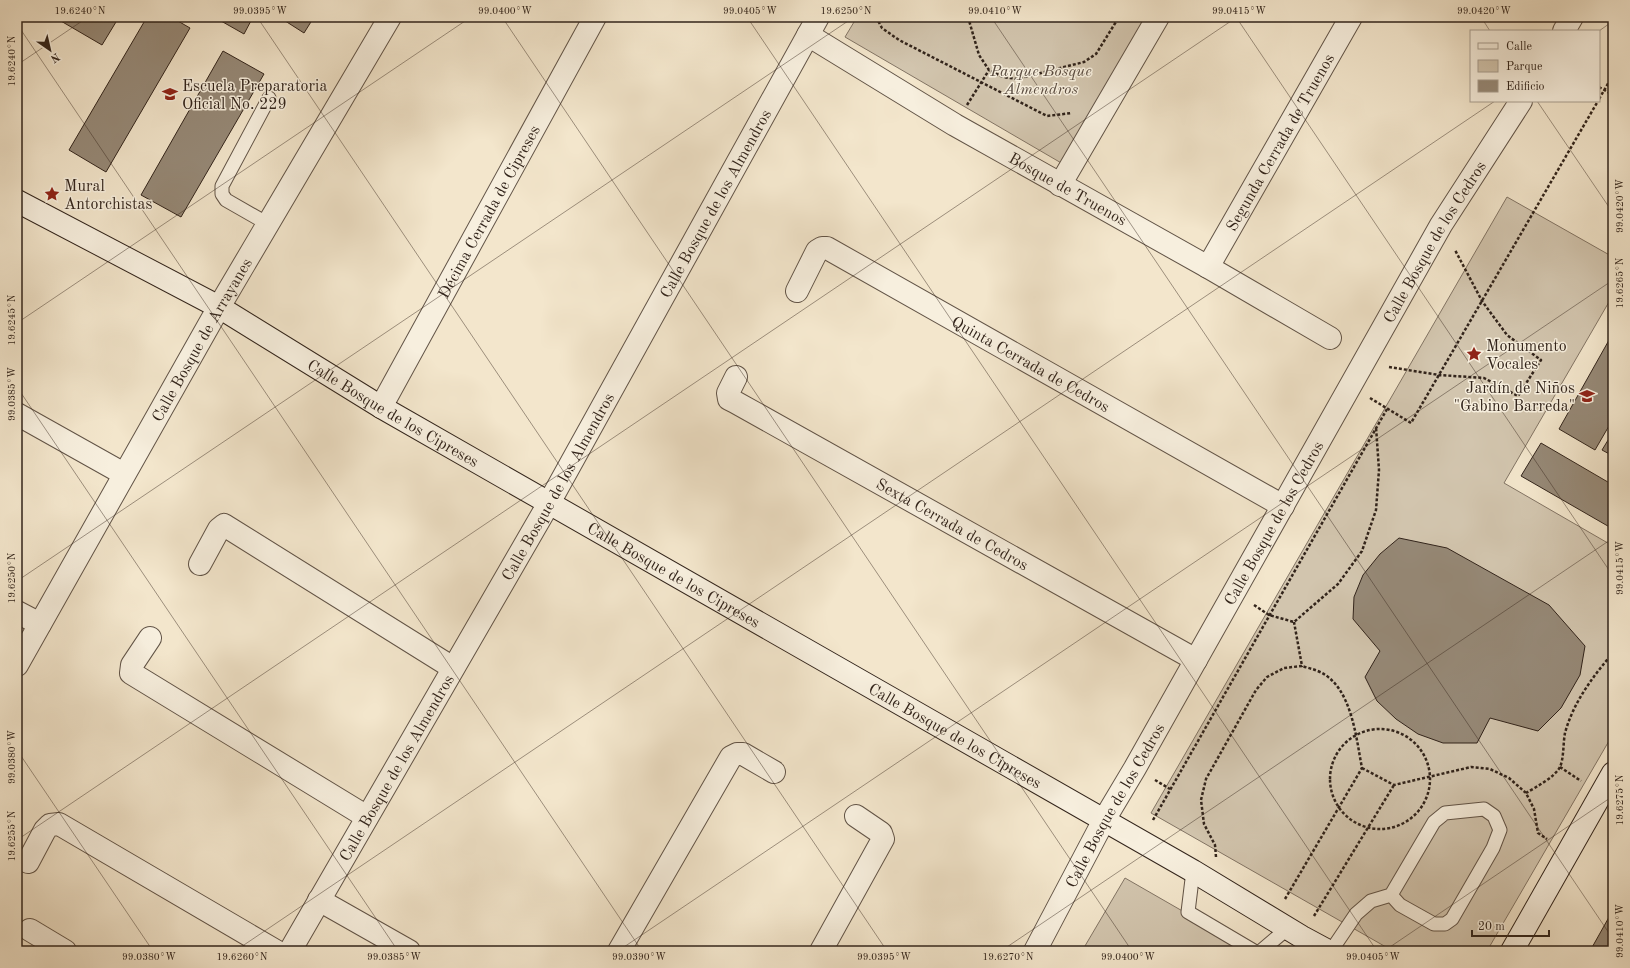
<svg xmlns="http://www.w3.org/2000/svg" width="1630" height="968" viewBox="0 0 1630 968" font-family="'Old Standard TT',serif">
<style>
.green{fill:#d2c5ae;stroke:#827464}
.building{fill:#968977;stroke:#32241b}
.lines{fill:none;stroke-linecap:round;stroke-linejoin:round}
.lane-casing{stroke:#625447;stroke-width:15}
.street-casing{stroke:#625447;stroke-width:24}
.secondary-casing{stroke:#32241b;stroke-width:24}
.path{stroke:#32241b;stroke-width:2.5;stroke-dasharray:3 2;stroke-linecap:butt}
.lane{stroke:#f7efde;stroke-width:13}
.street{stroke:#f7efde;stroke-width:22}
.secondary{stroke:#f7efde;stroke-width:22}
.ticks{fill:none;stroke:#32241b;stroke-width:1;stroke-opacity:0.45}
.labels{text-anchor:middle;stroke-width:3;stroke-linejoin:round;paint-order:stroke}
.park-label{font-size:16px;font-style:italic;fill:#5a4c40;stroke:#f7efde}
.poi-label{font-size:16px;fill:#32241b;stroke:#f7efde;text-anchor:start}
.street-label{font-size:16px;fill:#32241b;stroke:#f7efde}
.neatline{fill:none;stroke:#32241b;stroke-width:1.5}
.ticks-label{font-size:10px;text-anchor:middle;fill:#32241b}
</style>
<rect width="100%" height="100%" fill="#f3e6cc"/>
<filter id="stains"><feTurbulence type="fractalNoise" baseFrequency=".005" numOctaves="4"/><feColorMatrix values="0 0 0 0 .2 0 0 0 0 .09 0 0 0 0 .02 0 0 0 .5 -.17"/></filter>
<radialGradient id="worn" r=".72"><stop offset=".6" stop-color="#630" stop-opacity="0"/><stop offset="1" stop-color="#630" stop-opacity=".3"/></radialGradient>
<!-- green -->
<path class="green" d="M857 17H1150L1063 164 845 37Z
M1507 197 1613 257V295L1504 483 1613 546V734L1487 951H1393L1151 813Z
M1125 878 1252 951H1082Z"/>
<!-- building -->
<path class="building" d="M54 17H119L102 45Z
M147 17H171L190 28 106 172 69 150Z
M214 17H253L244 34Z
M279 17H314L304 33Z
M223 51 264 74 181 217 141 195Z
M1613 333V419L1595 450 1559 429Z
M1613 432V456L1602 450Z
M1541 443 1613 485V529L1521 476Z
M1399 538 1447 548 1549 605 1585 646 1580 675 1561 708 1538 731 1490 718 1477 743H1443L1418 734 1396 719 1377 701 1365 677 1380 651 1353 619 1354 597 1363 575 1380 554Z
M1613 910V951H1590Z"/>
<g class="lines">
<defs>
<path id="lane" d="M268 224 226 200 222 194V186L269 98
M1193 871 1188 912 1254 951
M1261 951 1288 928
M1331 951 1356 914 1371 901 1391 895 1434 822 1445 813 1484 809 1494 816 1500 830 1493 848 1452 919 1445 924H1434L1400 905 1391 895"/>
<g id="street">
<path d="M1564 31 1572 17"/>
<path id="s1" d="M808 35 955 125 1208 267 1330 338"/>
<path d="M1060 185 1158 17"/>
<path id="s2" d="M1208 267 1351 17"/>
<path id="s3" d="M797 291 817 251 822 248H827L1283 506"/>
<path id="s4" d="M736 377 728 393 729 399 735 402 1196 660"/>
<path id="s5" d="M381 407 595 17"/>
<path d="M17 414 124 474"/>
<path d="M200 564 219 529 224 525 453 668"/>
<path d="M17 612 40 624"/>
<path d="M150 638 132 665 131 673 367 817"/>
<path id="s6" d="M17 665 219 307 390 17"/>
<path d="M28 862 45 830 50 825 59 824 276 951"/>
<path d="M319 900 409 951"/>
<path d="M30 930 65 951"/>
<path id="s7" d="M290 951 549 503 818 17"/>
<path d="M619 951 731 757 737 754H743L774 772"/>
<path d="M821 951 883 839 881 833 856 816"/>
<path id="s8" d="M1035 951 1104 820 1135 768 1441 225 1521 101"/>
</g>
<g id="secondary">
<path id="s9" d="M17 201 219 307 381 407 1193 871 1302 937 1328 951"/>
<path d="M1512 951 1613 773"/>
</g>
</defs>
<!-- lane casing -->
<use href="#lane" class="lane-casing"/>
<!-- street casing -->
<use href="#street" class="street-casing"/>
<!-- secondary casing -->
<use href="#secondary" class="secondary-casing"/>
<!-- path -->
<path class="path" d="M876 17 882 28 899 40 1047 116 1072 113
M968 17 979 55 989 70 1003 77 1017 79 1084 62 1096 54 1119 17
M1599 87 1613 95
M1599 99 1613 75
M967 105 989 70
M1389 367 1439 375 1484 378 1518 396 1541 360 1507 335 1482 301 1455 250
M1370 398 1411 423 1598 101
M1254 605 1269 615 1294 622 1338 584 1362 551 1376 510 1379 470 1376 427
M1330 779a50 50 0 1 1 100 0a50 50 0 1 1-100 0Z
M1560 767 1581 781
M1362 768 1394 785 1471 767 1490 769 1509 778 1526 793 1534 809 1538 833 1547 839
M1155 780 1170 789
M1526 793C1536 787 1555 777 1560 767 1564 758 1563 743 1565 733 1573 703 1593 676 1613 653
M1153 820 1387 409
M1216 857 1215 845 1204 824 1201 800 1206 779 1256 690 1267 677 1284 668 1302 666 1294 622
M1285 899 1362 768C1356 738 1352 687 1320 672 1314 669 1308 668 1302 666
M1314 916 1394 785"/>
<!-- lane -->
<use href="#lane" class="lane"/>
<!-- street -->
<use href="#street" class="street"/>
<!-- secondary -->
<use href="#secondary" class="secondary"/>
</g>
<!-- ticks -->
<path class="ticks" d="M257 17 887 951M502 17 1132 951M747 17 1377 951M991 17 1613 939M1236 17 1613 576M1481 17 1490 31M17 24 642 951M1599 31 1613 21M17 65 88 17M1537 101 1613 213M17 323 471 17M17 387 398 951M17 581 854 17M17 750 153 951M17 840 1237 17M235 951 1495 101M618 951 1613 280M1001 951 1613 538M1384 951 1613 796"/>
<!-- icons -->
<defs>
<symbol id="school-bare" viewBox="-9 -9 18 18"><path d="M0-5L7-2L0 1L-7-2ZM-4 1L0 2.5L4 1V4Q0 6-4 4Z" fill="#8f2418" stroke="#f7efde" stroke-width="2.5" paint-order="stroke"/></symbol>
<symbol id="sight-bare" viewBox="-9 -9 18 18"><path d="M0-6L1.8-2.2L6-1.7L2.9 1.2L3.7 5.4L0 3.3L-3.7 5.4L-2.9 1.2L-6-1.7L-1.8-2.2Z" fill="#8f2418" stroke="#f7efde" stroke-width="2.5" paint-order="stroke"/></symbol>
</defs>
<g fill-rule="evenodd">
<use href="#school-bare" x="159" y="83" width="22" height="22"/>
<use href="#sight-bare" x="41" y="183" width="22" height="22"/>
<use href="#sight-bare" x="1463" y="343" width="22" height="22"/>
<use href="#school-bare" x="1576" y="385" width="22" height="22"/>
</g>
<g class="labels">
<!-- park labels -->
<g class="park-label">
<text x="1041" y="76">Parque Bosque<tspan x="1041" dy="18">Almendros</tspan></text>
</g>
<!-- poi labels -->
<g class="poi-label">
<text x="182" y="91">Escuela Preparatoria<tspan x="182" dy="18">Oficial No. 229</tspan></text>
<text x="64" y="191">Mural<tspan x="64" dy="18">Antorchistas</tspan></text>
<text x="1486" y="351">Monumento<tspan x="1486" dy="18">Vocales</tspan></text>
<text x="1575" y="393" text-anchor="end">Jardín de Niños<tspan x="1575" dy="18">"Gabino Barreda"</tspan></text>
</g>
<!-- street labels -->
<g class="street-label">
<text dy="6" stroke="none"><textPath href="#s2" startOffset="144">Segunda Cerrada de Truenos</textPath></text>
<text dy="6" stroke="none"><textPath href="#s1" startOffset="302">Bosque de Truenos</textPath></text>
<text dy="6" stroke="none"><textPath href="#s7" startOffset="860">Calle Bosque de los Almendros</textPath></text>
<text dy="6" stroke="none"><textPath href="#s5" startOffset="223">Décima Cerrada de Cipreses</textPath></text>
<text dy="6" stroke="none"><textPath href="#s8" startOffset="814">Calle Bosque de los Cedros</textPath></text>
<text dy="6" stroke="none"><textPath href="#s6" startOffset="374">Calle Bosque de Arrayanes</textPath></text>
<text dy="6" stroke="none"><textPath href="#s3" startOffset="290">Quinta Cerrada de Cedros</textPath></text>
<text dy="6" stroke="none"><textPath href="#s9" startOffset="432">Calle Bosque de los Cipreses</textPath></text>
<text dy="6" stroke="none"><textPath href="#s7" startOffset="536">Calle Bosque de los Almendros</textPath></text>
<text dy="6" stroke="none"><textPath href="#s8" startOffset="490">Calle Bosque de los Cedros</textPath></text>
<text dy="6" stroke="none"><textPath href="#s4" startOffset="280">Sexta Cerrada de Cedros</textPath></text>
<text dy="6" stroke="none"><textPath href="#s9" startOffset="756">Calle Bosque de los Cipreses</textPath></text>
<text dy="6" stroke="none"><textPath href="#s9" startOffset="1080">Calle Bosque de los Cipreses</textPath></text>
<text dy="6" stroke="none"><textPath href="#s7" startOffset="212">Calle Bosque de los Almendros</textPath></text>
<text dy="6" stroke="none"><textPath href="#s8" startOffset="166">Calle Bosque de los Cedros</textPath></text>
</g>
</g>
<!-- margin -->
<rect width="1630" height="968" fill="none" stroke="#f3e6cc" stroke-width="44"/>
<!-- legend -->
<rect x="1470" y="30" width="130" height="72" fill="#f7efde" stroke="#a89e90"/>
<rect x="1478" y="43" width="20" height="6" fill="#f7efde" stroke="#a89e90"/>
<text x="1506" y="50" font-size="12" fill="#32241b">Calle</text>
<rect x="1478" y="60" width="20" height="12" fill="#d2c5ae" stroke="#a89e90"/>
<text x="1506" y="70" font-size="12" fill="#32241b">Parque</text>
<rect x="1478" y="80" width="20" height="12" fill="#968977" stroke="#a89e90"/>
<text x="1506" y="90" font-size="12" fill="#32241b">Edificio</text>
<!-- north arrow -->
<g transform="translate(50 50) rotate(146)" stroke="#f7efde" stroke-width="3" paint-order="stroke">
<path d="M0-3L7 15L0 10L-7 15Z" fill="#32241b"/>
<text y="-6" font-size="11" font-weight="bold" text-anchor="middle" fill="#32241b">N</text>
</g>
<!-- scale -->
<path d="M1472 930v6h77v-6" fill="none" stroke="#32241b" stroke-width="2"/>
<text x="1478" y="930" font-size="12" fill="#32241b" stroke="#f7efde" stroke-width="3" paint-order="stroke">20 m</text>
<rect x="22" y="22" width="1586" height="924" class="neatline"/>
<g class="ticks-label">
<text x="80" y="14">19.6240°N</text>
<text x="260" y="14">99.0395°W</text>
<text x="505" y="14">99.0400°W</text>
<text x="750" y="14">99.0405°W</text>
<text x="846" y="14">19.6250°N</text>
<text x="995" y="14">99.0410°W</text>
<text x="1239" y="14">99.0415°W</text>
<text x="1484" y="14">99.0420°W</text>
<text transform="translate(11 61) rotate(-90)" y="4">19.6240°N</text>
<text transform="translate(1619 206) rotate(-90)" y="4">99.0420°W</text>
<text transform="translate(1619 283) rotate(-90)" y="4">19.6265°N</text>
<text transform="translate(11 320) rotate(-90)" y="4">19.6245°N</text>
<text transform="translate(11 394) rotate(-90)" y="4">99.0385°W</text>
<text transform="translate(1619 568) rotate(-90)" y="4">99.0415°W</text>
<text transform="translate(11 578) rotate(-90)" y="4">19.6250°N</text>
<text transform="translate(11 757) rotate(-90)" y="4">99.0380°W</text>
<text transform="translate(1619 800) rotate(-90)" y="4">19.6275°N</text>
<text transform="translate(11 836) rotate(-90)" y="4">19.6255°N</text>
<text transform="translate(1619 931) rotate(-90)" y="4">99.0410°W</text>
<text x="149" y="960">99.0380°W</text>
<text x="242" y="960">19.6260°N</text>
<text x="394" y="960">99.0385°W</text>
<text x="639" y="960">99.0390°W</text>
<text x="884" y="960">99.0395°W</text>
<text x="1008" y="960">19.6270°N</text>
<text x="1128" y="960">99.0400°W</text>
<text x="1373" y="960">99.0405°W</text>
</g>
<rect width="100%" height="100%" filter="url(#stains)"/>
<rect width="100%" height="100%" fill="url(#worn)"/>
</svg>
